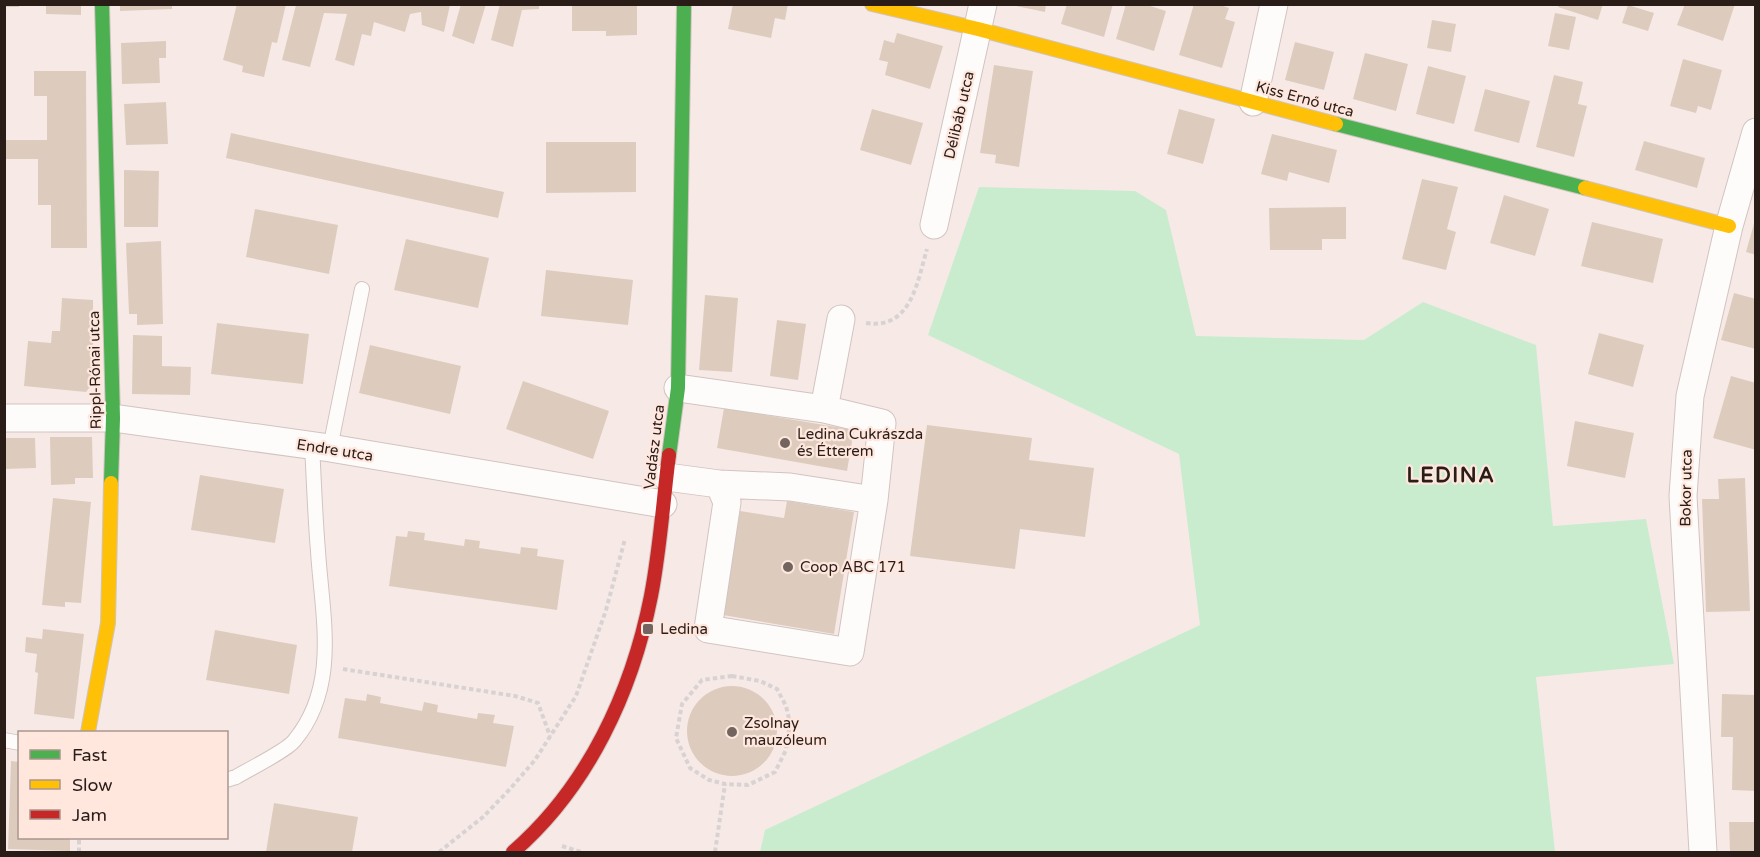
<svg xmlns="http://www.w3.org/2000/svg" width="1760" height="857" viewBox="0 0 1760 857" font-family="'Varela Round',sans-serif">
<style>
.green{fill:#c9eccf}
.building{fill:#ddccbe}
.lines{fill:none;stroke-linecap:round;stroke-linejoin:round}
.lane-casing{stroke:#d1c4c0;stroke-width:16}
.street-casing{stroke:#d1c4c0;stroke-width:29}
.fast-casing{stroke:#d1c4c0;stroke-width:16}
.slow-casing{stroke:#d1c4c0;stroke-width:16}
.jam-casing{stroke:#d1c4c0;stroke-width:16}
.path{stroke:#d8d3d2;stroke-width:4;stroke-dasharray:4.5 3;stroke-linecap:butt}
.lane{stroke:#fefcfb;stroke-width:14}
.street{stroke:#fefcfb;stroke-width:27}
.fast{stroke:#4caf50;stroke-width:14}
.slow{stroke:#ffc107;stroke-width:14}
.jam{stroke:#c62828;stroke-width:14}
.poi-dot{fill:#726560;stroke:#ffe7de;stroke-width:2}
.labels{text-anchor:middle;stroke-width:4.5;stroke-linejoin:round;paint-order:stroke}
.street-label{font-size:15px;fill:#2a1d18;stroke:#ffe7de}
.poi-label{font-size:15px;fill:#2a1d18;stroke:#ffe7de;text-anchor:start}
.district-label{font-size:21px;font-weight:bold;letter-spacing:1.5px;fill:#2a1d18;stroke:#ffe7de}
</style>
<rect width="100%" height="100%" fill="#f7eae6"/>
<!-- green -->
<path class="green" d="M979 187 1135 191 1166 210 1196 336 1364 340 1423 302 1536 345 1553 526 1646 519 1674 664 1536 677 1555 852H760L765 830 1200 625 1179 454 928 335Z"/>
<!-- building -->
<path class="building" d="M4 4H19V7H4Z
M46 4H81V15L46 14Z
M120 4H172V9L120 11Z
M237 4H286L277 43 272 42 264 77 242 72 243 66 223 60Z
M461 4H486L474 44 452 36Z
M500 4H539V9L522 10 513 47 491 40Z
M572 4H637V35L606 36V31H572Z
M733 4H788L785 20 775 18 771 38 728 29Z
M1007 4H1046L1045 12Z
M1067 4H1113L1104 37 1061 24Z
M1126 4H1144L1166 11 1154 51 1116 39Z
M1194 4H1218L1229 8 1225 19 1235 22 1222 68 1179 55Z
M1559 4H1603L1598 20 1558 7Z
M1685 4H1735L1723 41 1677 25Z
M296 5H450L444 32 422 25 421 12 410 14 405 32 374 22 371 36 362 34 354 66 335 60 347 14 324 13 310 67 282 60Z
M1628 5 1654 13 1648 31 1622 23Z
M1555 13 1576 17 1569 50 1548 46Z
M1432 20 1456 24 1451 52 1427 48Z
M897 33 943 46 930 89 885 75 888 62 879 60 884 40 894 43Z
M166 41V58H159L160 83 122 84 121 43Z
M1295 42 1334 52 1324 90 1285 80Z
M1365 53 1408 64 1396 111 1353 99Z
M1683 59 1722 70 1711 110 1698 106 1696 113 1670 106Z
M994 65 1033 71 1019 167 995 163 996 155 980 153Z
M1428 66 1466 76 1454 124 1416 114Z
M34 71H86L87 248H51V205H38V159H6V140H47V96H34Z
M1554 75 1583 82 1578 104 1587 106 1574 157 1536 147Z
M1485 89 1530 101 1519 143 1474 131Z
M166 102 168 144 126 145 124 104Z
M872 109 923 123 911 165 860 150Z
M1179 109 1215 119 1203 164 1167 154Z
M231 133 504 192 498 218 226 158Z
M1272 134 1337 150 1329 183 1289 172 1287 181 1261 174Z
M1644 141 1705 158 1697 188 1635 170Z
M546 142H636V192L546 193Z
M124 170 159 171 158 227H124Z
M1422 179 1458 187 1447 229 1456 232 1446 270 1402 259Z
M1504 195 1549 209 1535 256 1490 243Z
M1346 207V239H1322V250H1270L1269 208Z
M255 209 338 225 329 274 246 257Z
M1755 220H1756V255L1746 252Z
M1592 222 1663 239 1653 283 1581 266Z
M406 239 489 258 478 308 394 290Z
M161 241 163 324 137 325V314H129L126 243Z
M546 270 633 280 628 325 541 316Z
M1734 293 1756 299V349L1721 340Z
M705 295 738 298 732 372 699 370Z
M62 298 93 300V383L86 392 24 386 28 341 51 343 52 331H60Z
M777 320 806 324 798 380 770 376Z
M217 323 309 334 303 384 211 374Z
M1599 333 1644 345 1633 387 1588 374Z
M133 335 162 336V366L191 367 190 395 132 394Z
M370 345 461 366 450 414 359 393Z
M1731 376 1756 383V450L1713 438Z
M523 381 609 411 593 459 506 429Z
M724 408 854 430 847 471 717 448Z
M1575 421 1634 433 1625 478 1567 466Z
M927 425 1032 438 1029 460 1094 468 1085 537 1020 529 1015 569 910 556Z
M50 437H92L93 478H75V484L51 485Z
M4 438H35L36 468 4 469Z
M200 475 284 489 275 543 191 530Z
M1745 478 1750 611 1706 612 1702 499H1719L1718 479Z
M53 498 91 502 81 603 65 602V607L42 605Z
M787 501 854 512 834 634 723 615 740 511 784 518Z
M408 531 425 533 424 540 464 546 465 539 480 541 479 548 520 554 521 547 538 549 537 556 564 560 557 610 389 586 396 536 407 537Z
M43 629 84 634 74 719 34 714 38 673 35 672 37 654 25 652 26 637 42 639Z
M215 630 297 645 289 694 206 680Z
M687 731a45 45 0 1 1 90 0a45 45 0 1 1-90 0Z
M367 694 381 697 380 703 422 711 424 702 438 705 437 712 477 719 478 713 495 715 493 723 514 726 506 767 338 738 345 698 366 701Z
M1722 694 1756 695V791L1732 790 1733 737H1721Z
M11 761 20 762V838H70V851L8 849Z
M274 803 358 817 352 852H266Z
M1729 822H1756V852H1730Z"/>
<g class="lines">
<defs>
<path id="lane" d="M330 448 362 289
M4 740 20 743
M226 780 236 777C249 769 286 751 294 741 340 686 322 616 318 551 315 516 314 481 312 446"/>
<path id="street" d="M1253 102 1274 4
M934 225 983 4
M841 319 824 409 882 423 874 500
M678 388 824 409
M4 418H113L330 448 663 504
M667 477 719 484 727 502 708 629 850 652 874 500 790 487 719 484
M1703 852 1683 496 1690 396 1729 226 1756 132"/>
<path id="fast" d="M102 4 113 418 111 483
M1336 124 1585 188
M669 455 678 388 684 4"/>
<path id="slow" d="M872 4 978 29 1336 124
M1585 188 1729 226
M88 732 108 623 111 483"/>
<path id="jam" d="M513 852C588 787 632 692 651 596 660 550 663 502 669 455"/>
</defs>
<!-- lane casing -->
<use href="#lane" class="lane-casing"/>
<!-- street casing -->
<use href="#street" class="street-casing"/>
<!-- fast casing -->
<use href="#fast" class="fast-casing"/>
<!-- slow casing -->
<use href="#slow" class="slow-casing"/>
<!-- jam casing -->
<use href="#jam" class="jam-casing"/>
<!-- path -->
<path class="path" d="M866 323C911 330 917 283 927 249
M343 669 515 696 538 703 550 736
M732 676 760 681 777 689 786 706 790 723 786 750 775 772 748 785 725 784 709 780 690 768 676 738 682 704 702 680Z
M562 846 581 852
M79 852V838
M439 852 483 817 510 789 535 760 576 696 606 610 625 539
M715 852 725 784"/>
<!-- lane -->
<use href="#lane" class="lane"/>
<!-- street -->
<use href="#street" class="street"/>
<!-- fast -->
<use href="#fast" class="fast"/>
<!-- slow -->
<use href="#slow" class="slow"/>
<!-- jam -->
<use href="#jam" class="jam"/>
</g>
<!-- markers -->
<g class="poi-dot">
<circle cx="785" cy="443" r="6"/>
<circle cx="788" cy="567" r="6"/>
<rect x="642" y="623" width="12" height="12" rx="3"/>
<circle cx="732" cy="732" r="6"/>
</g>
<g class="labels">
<!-- street labels -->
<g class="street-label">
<text transform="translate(1305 99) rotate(15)" y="5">Kiss Ernő utca</text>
<text transform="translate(959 115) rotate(-77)" y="5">Délibáb utca</text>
<text transform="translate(95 370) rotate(-91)" y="5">Rippl-Rónai utca</text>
<text transform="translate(654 447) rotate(-83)" y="5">Vadász utca</text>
<text transform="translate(335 450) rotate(9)" y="5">Endre utca</text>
<text transform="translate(1686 488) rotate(-89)" y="5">Bokor utca</text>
</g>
<!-- poi labels -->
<g class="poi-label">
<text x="797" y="439">Ledina Cukrászda<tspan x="797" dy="17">és Étterem</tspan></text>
<text x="800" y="572">Coop ABC 171</text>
<text x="660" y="634">Ledina</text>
<text x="744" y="728">Zsolnay<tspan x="744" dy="17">mauzóleum</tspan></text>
</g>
<!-- district labels -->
<g class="district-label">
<text x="1451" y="482">LEDINA</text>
</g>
</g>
<!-- border -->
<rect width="1760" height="857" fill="none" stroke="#2a1d18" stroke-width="12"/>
<!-- legend -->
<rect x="18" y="731" width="210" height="108" fill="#ffe7de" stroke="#aa968f" stroke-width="1.5"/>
<rect x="30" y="750" width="30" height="9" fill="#4caf50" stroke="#aa968f" stroke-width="1.5"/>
<text x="72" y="761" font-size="18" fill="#2a1d18">Fast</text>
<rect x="30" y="780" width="30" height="9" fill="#ffc107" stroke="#aa968f" stroke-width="1.5"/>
<text x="72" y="791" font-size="18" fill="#2a1d18">Slow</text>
<rect x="30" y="810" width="30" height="9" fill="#c62828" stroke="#aa968f" stroke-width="1.5"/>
<text x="72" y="821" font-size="18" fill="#2a1d18">Jam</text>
</svg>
